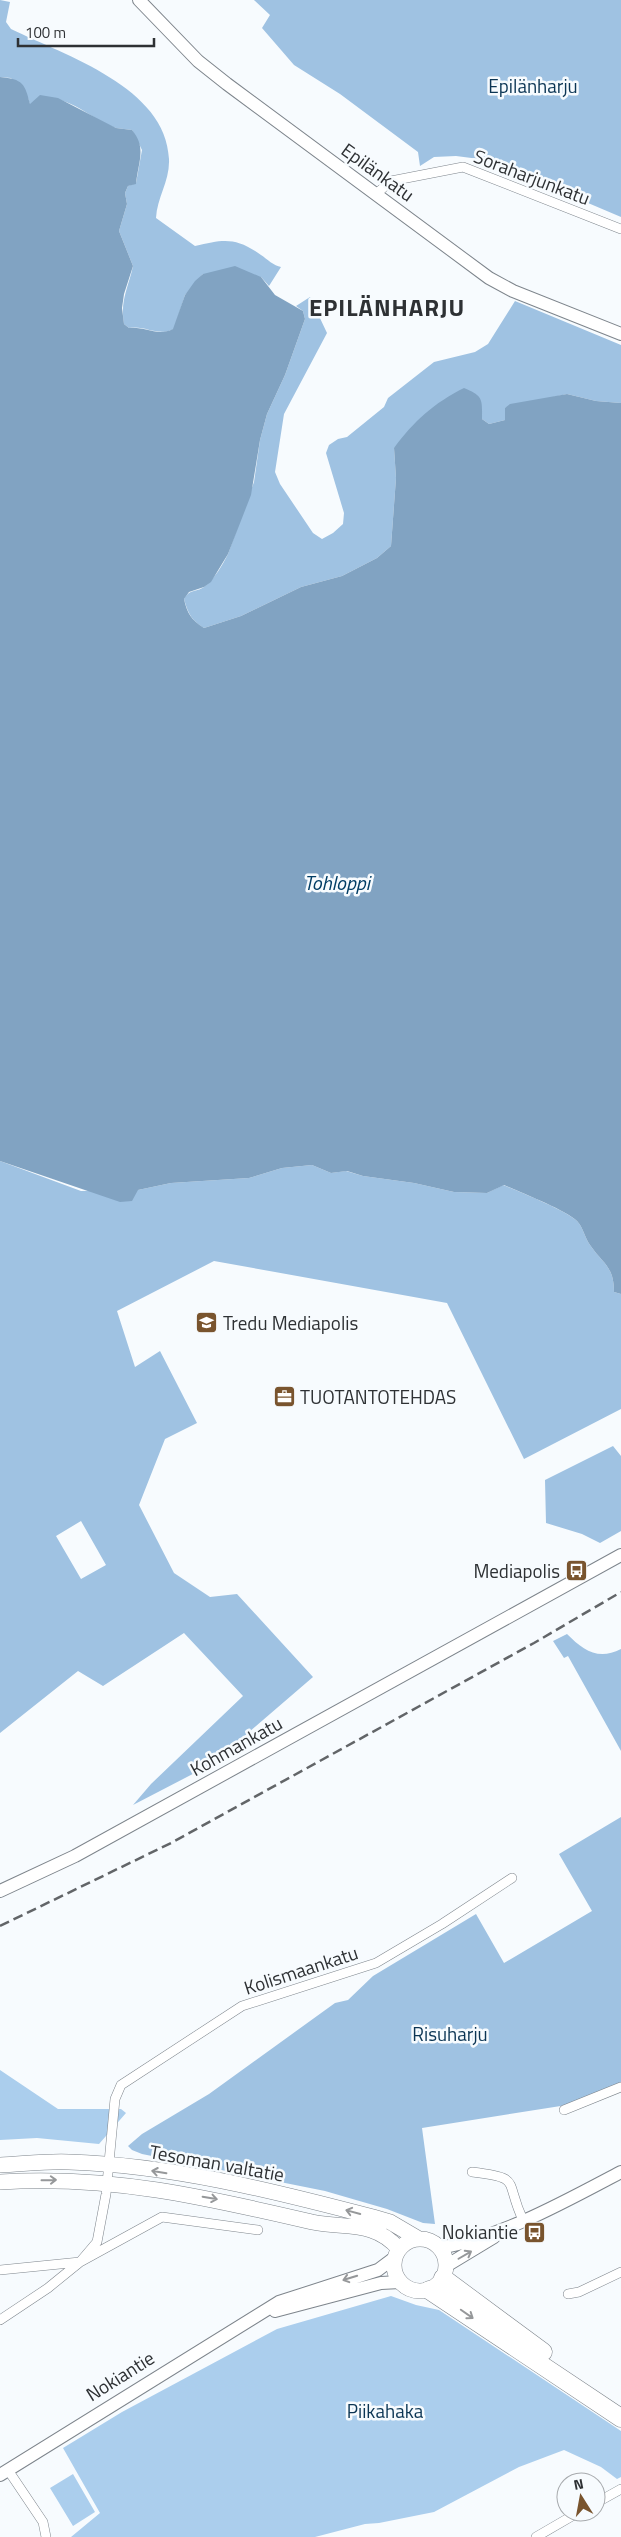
<svg xmlns="http://www.w3.org/2000/svg" width="621" height="2537" viewBox="0 0 621 2537" font-family="'Titillium Web',sans-serif">
<style>
.green{fill:#abceed}
.forest{fill:#9fc2e2;fill-rule:evenodd}
.water{fill:#81a3c2}
.lines{fill:none;stroke-linecap:round;stroke-linejoin:round}
.street-casing{stroke:#7e858c;stroke-width:10}
.secondary-casing{stroke:#7e858c;stroke-width:14}
.primary-casing{stroke:#7e858c;stroke-width:16}
.highway-casing{stroke:#7e858c;stroke-width:19}
.street{stroke:#fff;stroke-width:9}
.secondary{stroke:#fff;stroke-width:12}
.primary{stroke:#fff;stroke-width:15}
.highway{stroke:#fff;stroke-width:18}
.rail{stroke:#626568;stroke-width:2.5;stroke-dasharray:10 5;stroke-linecap:butt}
.oneway{stroke:#96989a}
.labels{text-anchor:middle;stroke-width:5;stroke-linejoin:round;paint-order:stroke}
.park-label{font-size:19px;fill:#0b3554;stroke:#f7fbfe}
.street-label{font-size:19px;fill:#2e3134;stroke:#f7fbfe}
.poi-label{font-size:19px;fill:#2e3134;stroke:#f7fbfe;text-anchor:start}
.water-label{font-size:20px;font-style:italic;fill:#003d65;stroke:#f7fbfe}
.district-label{font-size:24px;font-weight:bold;letter-spacing:1px;fill:#2e3134;stroke:#f7fbfe}
</style>
<rect width="100%" height="100%" fill="#f7fbfe"/>
<!-- green -->
<path class="green" d="M0 2070 58 2109H121L126 2113 99 2144 37 2138 0 2140Z
M391 2296 416 2305 439 2310 621 2431V2477L617 2479 601 2467 564 2450 519 2467 434 2512 379 2523 365 2524 315 2537H71L100 2513 63 2448 122 2412 277 2329Z
M73 2474 95 2512 73 2526 50 2488Z"/>
<!-- forest -->
<path class="forest" d="M0 0 10 2 6 22 11 29C66 56 166 87 169 159 170 181 157 197 156 218L195 246C224 239 236 237 261 255 267 259 274 266 281 267L269 286 261 277 203 274 185 295 174 329C157 337 146 325 129 328L124 324C120 300 128 289 133 266L119 231 127 204 125 193 128 186 136 183 142 150 132 130C127 129 121 129 116 128 89 119 59 84 30 105L28 98 11 78 0 77Z
M254 0H621V217L487 160 456 156 434 157 420 166 418 152 340 94 294 65 262 28 270 15Z
M310 297 327 333 284 414 275 472 280 484 313 533 322 539 333 533 343 524 344 513 326 453 329 445 338 439 347 437 384 407 388 398 434 362 475 352 488 344 515 301 621 345V403L596 401 567 394 505 408V420L489 424 482 419 394 448 396 478 391 546 377 558 342 576 301 587 241 616 204 628C191 620 188 613 184 599 191 588 195 593 204 587 214 580 223 564 228 554L254 482 260 440 267 414 285 375 305 319 303 311 296 306Z
M0 1161 81 1191 138 1190 171 1183 249 1178 282 1168 312 1165 331 1173 346 1171 363 1176 414 1183 454 1192 487 1193 503 1185C520 1192 565 1210 577 1221 583 1227 585 1238 590 1245 603 1264 614 1266 614 1292L621 1294V1409L524 1459 447 1303 214 1261 117 1311 135 1367 160 1351 197 1423 165 1439 139 1505 174 1573 210 1597 237 1594 313 1677 212 1764 133 1805 151 1784 243 1696 184 1633 103 1686 78 1671 0 1733ZM81 1521 106 1565 81 1579 56 1536Z
M613 1446 621 1456V1531L600 1543 582 1534 546 1523 545 1480Z
M567 1634C583 1650 598 1661 621 1649V1751L568 1656 564 1658 553 1641Z
M621 1817V2083L567 2105 422 2128 435 2224 423 2223 387 2209 325 2191 142 2154 132 2150 128 2146 142 2134 209 2094 335 2003 348 2000 373 1976 476 1914 504 1963 592 1911 559 1854Z"/>
<!-- water -->
<path class="water" d="M0 77C23 79 25 84 30 104L40 95 58 98 116 128 132 130C147 148 138 162 136 184L128 186 125 193 127 204 119 231 133 266 124 294 122 308 124 324 129 328C145 326 157 337 173 329L185 295 195 281 203 274 235 266 261 277 275 295 303 311 305 319 285 375 267 414 260 440 251 495 228 554 211 582 204 587 189 592 184 599C187 613 191 620 204 628L241 616 301 587 342 576 377 558 391 546 396 478 394 448C414 421 434 403 464 388 484 396 482 400 482 419L489 424 505 420V408L510 404 567 394 596 401 621 403V1294L614 1292C614 1266 603 1264 590 1245 585 1238 583 1227 577 1221 566 1210 520 1192 504 1185L487 1193 454 1192 414 1183 363 1176 347 1171 331 1173 312 1165 282 1168 249 1178 171 1183 138 1190 132 1201 120 1202 0 1161Z"/>
<g class="lines">
<defs>
<path id="street" d="M376 194 391 181 463 167 621 229
M564 2110 621 2087
M472 2172C523 2178 504 2180 523 2220
M0 2270 80 2262 162 2217 258 2230
M568 2294 579 2292 621 2272
M0 2320 48 2288 80 2262 97 2242 106 2194 115 2099 121 2085 242 2006 376 1963 442 1924 512 1878
M8 2470 43 2522 46 2537
M596 2503 621 2489
M536 2537 579 2512"/>
<path id="secondary" d="M139 0 198 61 227 84 489 278 513 291 621 334
M0 1891 75 1856 621 1555
M440 2248C504 2236 564 2202 621 2172
M446 2266 494 2237
M275 2311 381 2283 400 2282
M0 2475 279 2302 378 2270 394 2258"/>
<path id="primary" d="M0 2165C23 2164 46 2161 69 2162 171 2165 274 2191 373 2217L390 2222 419 2239
M0 2182C110 2175 205 2197 312 2222 346 2229 374 2220 399 2249
M394 2265a26 26 0 1 1 52 0a26 26 0 1 1-52 0Z"/>
<path id="highway" d="M443 2278 543 2352
M429 2290 621 2418"/>
</defs>
<!-- street casing -->
<use href="#street" class="street-casing"/>
<!-- secondary casing -->
<use href="#secondary" class="secondary-casing"/>
<!-- primary casing -->
<use href="#primary" class="primary-casing"/>
<!-- highway casing -->
<use href="#highway" class="highway-casing"/>
<!-- street -->
<use href="#street" class="street"/>
<!-- secondary -->
<use href="#secondary" class="secondary"/>
<!-- primary -->
<use href="#primary" class="primary"/>
<!-- highway -->
<use href="#highway" class="highway"/>
<!-- rail -->
<path class="rail" d="M0 1926 171 1843 534 1643 621 1592"/>
</g>
<!-- one-way arrows -->
<defs><path id="oneway-shaft" d="M-6 0H5M1.5-3L5.5 0L1.5 3" fill="none" stroke-width="1.6" stroke-linecap="round" stroke-linejoin="round" transform="scale(1.25)"/></defs>
<g class="oneway">
<use href="#oneway-shaft" transform="translate(159 2172) rotate(-171)"/>
<use href="#oneway-shaft" transform="translate(49 2180) rotate(-1)"/>
<use href="#oneway-shaft" transform="translate(210 2198) rotate(10)"/>
<use href="#oneway-shaft" transform="translate(353 2212) rotate(-165)"/>
<use href="#oneway-shaft" transform="translate(465 2255) rotate(-30)"/>
<use href="#oneway-shaft" transform="translate(350 2278) rotate(163)"/>
<use href="#oneway-shaft" transform="translate(467 2314) rotate(35)"/>
</g>
<!-- icons -->
<defs>
<symbol id="school-square" viewBox="-11 -11 22 22"><rect x="-9" y="-9" width="18" height="18" rx="4" fill="#79542e" stroke="#f7fbfe"/><path d="M0-5L7-2L0 1L-7-2ZM-4 1L0 2.5L4 1V4Q0 6-4 4Z" fill="#fff"/></symbol>
<symbol id="office-square" viewBox="-11 -11 22 22"><rect x="-9" y="-9" width="18" height="18" rx="4" fill="#79542e" stroke="#f7fbfe"/><path d="M-6-3h4V-5.5h4V-3h4V5H-6ZM-1-4.5V-3h2v-1.5ZM-6 0V1H6V0Z" fill="#fff"/></symbol>
<symbol id="bus-square" viewBox="-11 -11 22 22"><rect x="-9" y="-9" width="18" height="18" rx="4" fill="#79542e" stroke="#f7fbfe"/><path d="M-5-6H5V4H4V6H2V4H-2V6H-4V4H-5ZM-3.5-4V0h7V-4ZM-3.5 1.2v1.5H-2V1.2ZM2 1.2v1.5H3.5V1.2Z" fill="#fff"/></symbol>
</defs>
<g fill-rule="evenodd">
<use href="#school-square" x="194" y="1310" width="25" height="25"/>
<use href="#office-square" x="272" y="1384" width="25" height="25"/>
<use href="#bus-square" x="564" y="1558" width="25" height="25"/>
<use href="#bus-square" x="522" y="2220" width="25" height="25"/>
</g>
<g class="labels">
<!-- park labels -->
<g class="park-label">
<text x="533" y="93">Epilänharju</text>
<text x="450" y="2041">Risuharju</text>
<text x="385" y="2418">Piikahaka</text>
</g>
<!-- street labels -->
<g class="street-label">
<text transform="translate(378 172) rotate(36)" y="7">Epilänkatu</text>
<text transform="translate(532 177) rotate(21)" y="7">Soraharjunkatu</text>
<text transform="translate(236 1746) rotate(-29)" y="7">Kohmankatu</text>
<text transform="translate(301 1970) rotate(-18)" y="7">Kolismaankatu</text>
<text transform="translate(217 2163) rotate(10)" y="7">Tesoman valtatie</text>
<text transform="translate(120 2376) rotate(-32)" y="7">Nokiantie</text>
</g>
<!-- poi labels -->
<g class="poi-label">
<text x="223" y="1330">Tredu Mediapolis</text>
<text x="300" y="1404">TUOTANTOTEHDAS</text>
<text x="560" y="1578" text-anchor="end">Mediapolis</text>
<text x="518" y="2239" text-anchor="end">Nokiantie</text>
</g>
<!-- water labels -->
<g class="water-label">
<text x="337" y="890">Tohloppi</text>
</g>
<!-- district labels -->
<g class="district-label">
<text x="387" y="316">EPILÄNHARJU</text>
</g>
</g>
<!-- north arrow -->
<g transform="translate(581 2497) rotate(349)"><circle r="24" fill="#f7fbfe" stroke="#a7aaad"/>
<path d="M0-4L9 19L0 12L-9 19Z" fill="#79542e"/>
<text y="-8" font-size="14" font-weight="bold" text-anchor="middle" fill="#2e3134">N</text>
</g>
<!-- scale -->
<path d="M18 38v8h136v-8" fill="none" stroke="#2e3134" stroke-width="2.5"/>
<text x="25" y="38" font-size="15" fill="#2e3134" stroke="#f7fbfe" stroke-width="4" paint-order="stroke">100 m</text>
</svg>
